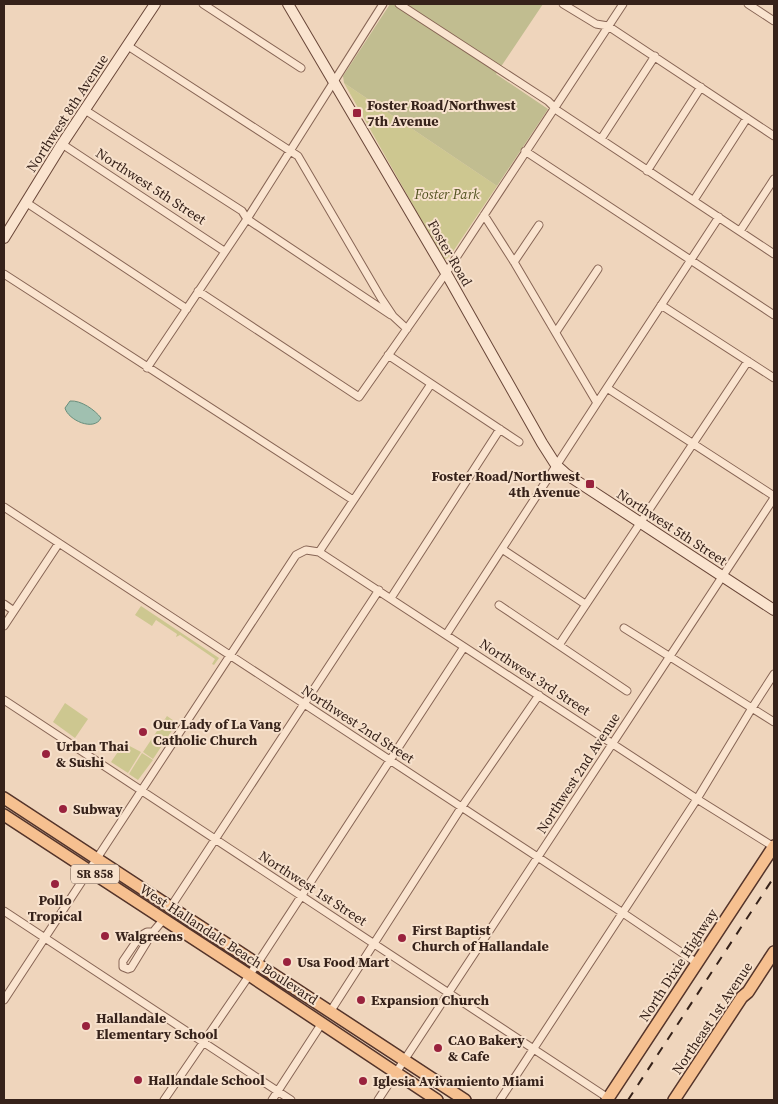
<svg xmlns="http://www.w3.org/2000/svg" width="778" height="1104" viewBox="0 0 778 1104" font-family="'Source Serif 4',serif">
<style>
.green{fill:#cdc790}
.cemetery{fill:#c1bd90}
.water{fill:#a0c0b0;stroke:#688e7c}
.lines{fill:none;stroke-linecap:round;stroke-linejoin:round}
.street-casing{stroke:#876555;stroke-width:9}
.secondary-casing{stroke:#694638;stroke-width:12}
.primary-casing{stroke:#54342a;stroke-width:14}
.street{stroke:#fae4cf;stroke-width:7}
.secondary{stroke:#fae4cf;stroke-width:10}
.primary{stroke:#f6c090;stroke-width:11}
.rail{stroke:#36221a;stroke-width:2;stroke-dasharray:9 9;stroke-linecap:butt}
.poi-dot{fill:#99223d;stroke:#f7e1cc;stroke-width:2}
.labels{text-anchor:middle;stroke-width:4;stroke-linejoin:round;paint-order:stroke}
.shield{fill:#f7e1cc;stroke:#705b4f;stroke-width:1}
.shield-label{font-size:12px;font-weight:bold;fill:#36221a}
.poi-label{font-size:14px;font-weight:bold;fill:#36221a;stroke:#f7e1cc;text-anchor:start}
.street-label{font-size:14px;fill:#36221a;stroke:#f7e1cc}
.park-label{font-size:14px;font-style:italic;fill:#525320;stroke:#f7e1cc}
</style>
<rect width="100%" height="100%" fill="#efd5bc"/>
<!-- green -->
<path class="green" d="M344 83 497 186 450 256 444 260Z
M141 606 219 658 214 665 212 664 215 659 180 635 176 637 177 634 156 620 152 626 135 615Z
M65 703 88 719 75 738 53 722Z
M167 716 177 723 153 759 143 752Z
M124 743 141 752 128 773 111 762Z
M142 753 153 760 138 780 129 774Z"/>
<!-- cemetery -->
<path class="cemetery" d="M390 4H543L496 74 548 109 497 186 344 83 343 76Z"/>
<!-- water -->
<path class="water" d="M70 401C81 400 95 410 101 418 94 432 68 420 65 408Z"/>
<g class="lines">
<defs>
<path id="street" d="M203 4 301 68
M399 4 548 101 558 111 774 254
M563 4 596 24 608 26 774 136
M748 4 774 21
M128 46 298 156 381 298 393 316 407 329
M85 110 242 211 247 219 391 315
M601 139 655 56
M62 144 224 251
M525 151 774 315
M647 171 701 87
M694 200 747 118
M27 203 187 309
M484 215 514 262 597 403
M740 231 774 179
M514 262 539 225
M4 274 353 500
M198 291 359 397 446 273 623 4
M661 305 774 378
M556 332 598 269
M388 355 519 442
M147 368 247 219 383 4
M607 388 774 496
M4 507 623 913 697 963
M502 549 585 604
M319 552 431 384
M391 598 500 429
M4 604 14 611
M499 605 627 691
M4 626 59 543
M624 628 774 722
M446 635 597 403 719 217
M559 645 748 361
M4 700 608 1098
M170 908 379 590
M4 911 291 1100
M153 932H147L140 936 123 961V967L128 969 131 968 153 932 163 920
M4 1000 296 555 306 550 319 552 697 799 774 847
M330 1012 461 808 539 695
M164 1100 257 964 464 647
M272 1100 322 1023
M378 1100 774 498
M500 1100 697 799 752 708 774 674"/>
<path id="secondary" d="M288 4 446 273 542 443 556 465 566 474 774 610
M4 238 62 144 155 4"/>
<path id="primary" d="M4 798 465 1100
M4 815 249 975 437 1100
M607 1100 774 846
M674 1100 742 997 748 992 774 952"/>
</defs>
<!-- street casing -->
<use href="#street" class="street-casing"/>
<!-- secondary casing -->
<use href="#secondary" class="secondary-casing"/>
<!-- primary casing -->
<use href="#primary" class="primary-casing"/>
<!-- street -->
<use href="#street" class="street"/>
<!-- secondary -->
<use href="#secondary" class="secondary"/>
<!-- primary -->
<use href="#primary" class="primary"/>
<!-- rail -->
<path class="rail" d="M628 1100 774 877"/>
</g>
<!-- markers -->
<g class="poi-dot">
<rect x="352" y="108" width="10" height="10" rx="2.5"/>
<rect x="585" y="479" width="10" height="10" rx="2.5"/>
<circle cx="143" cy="732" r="5"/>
<circle cx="46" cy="754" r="5"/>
<circle cx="63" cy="809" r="5"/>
<circle cx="55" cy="884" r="5"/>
<circle cx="105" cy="936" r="5"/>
<circle cx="402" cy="938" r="5"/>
<circle cx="287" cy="962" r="5"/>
<circle cx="361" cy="1000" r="5"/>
<circle cx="86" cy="1026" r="5"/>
<circle cx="438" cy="1048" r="5"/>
<circle cx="138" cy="1080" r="5"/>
<circle cx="363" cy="1081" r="5"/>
</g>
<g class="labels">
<!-- shield labels -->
<rect class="shield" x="71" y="864.5" width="48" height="19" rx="4"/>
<g class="shield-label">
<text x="95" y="878">SR 858</text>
</g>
<!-- poi labels -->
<g class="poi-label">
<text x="367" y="110">Foster Road/Northwest<tspan x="367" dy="16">7th Avenue</tspan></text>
<text x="580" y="481" text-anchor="end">Foster Road/Northwest<tspan x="580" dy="16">4th Avenue</tspan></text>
<text x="153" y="729">Our Lady of La Vang<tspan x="153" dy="16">Catholic Church</tspan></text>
<text x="56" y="751">Urban Thai<tspan x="56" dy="16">&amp; Sushi</tspan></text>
<text x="73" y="814">Subway</text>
<text x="55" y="905" text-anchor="middle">Pollo<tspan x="55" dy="16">Tropical</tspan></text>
<text x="412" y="935">First Baptist<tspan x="412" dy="16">Church of Hallandale</tspan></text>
<text x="115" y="941">Walgreens</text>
<text x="297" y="967">Usa Food Mart</text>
<text x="371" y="1005">Expansion Church</text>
<text x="96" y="1023">Hallandale<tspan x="96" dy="16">Elementary School</tspan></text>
<text x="448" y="1045">CAO Bakery<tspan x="448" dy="16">&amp; Cafe</tspan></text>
<text x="148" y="1085">Hallandale School</text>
<text x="373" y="1086">Iglesia Avivamiento Miami</text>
</g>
<!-- street labels -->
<g class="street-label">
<text transform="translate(67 113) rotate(-57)" y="5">Northwest 8th Avenue</text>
<text transform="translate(151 186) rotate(33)" y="5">Northwest 5th Street</text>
<text transform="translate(450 253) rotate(60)" y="5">Foster Road</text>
<text transform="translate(672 527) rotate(33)" y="5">Northwest 5th Street</text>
<text transform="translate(535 677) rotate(33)" y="5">Northwest 3rd Street</text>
<text transform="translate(358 724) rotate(33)" y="5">Northwest 2nd Street</text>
<text transform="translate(578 773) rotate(-57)" y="5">Northwest 2nd Avenue</text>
<text transform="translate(313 888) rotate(33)" y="5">Northwest 1st Street</text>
<text transform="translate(229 944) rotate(33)" y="5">West Hallandale Beach Boulevard</text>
<text transform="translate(678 965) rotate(-57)" y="5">North Dixie Highway</text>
<text transform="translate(712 1018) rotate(-56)" y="5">Northeast 1st Avenue</text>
</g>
<!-- park labels -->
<g class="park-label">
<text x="447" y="199">Foster Park</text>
</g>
</g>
<!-- border -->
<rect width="778" height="1104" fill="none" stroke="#36221a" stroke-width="10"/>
</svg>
